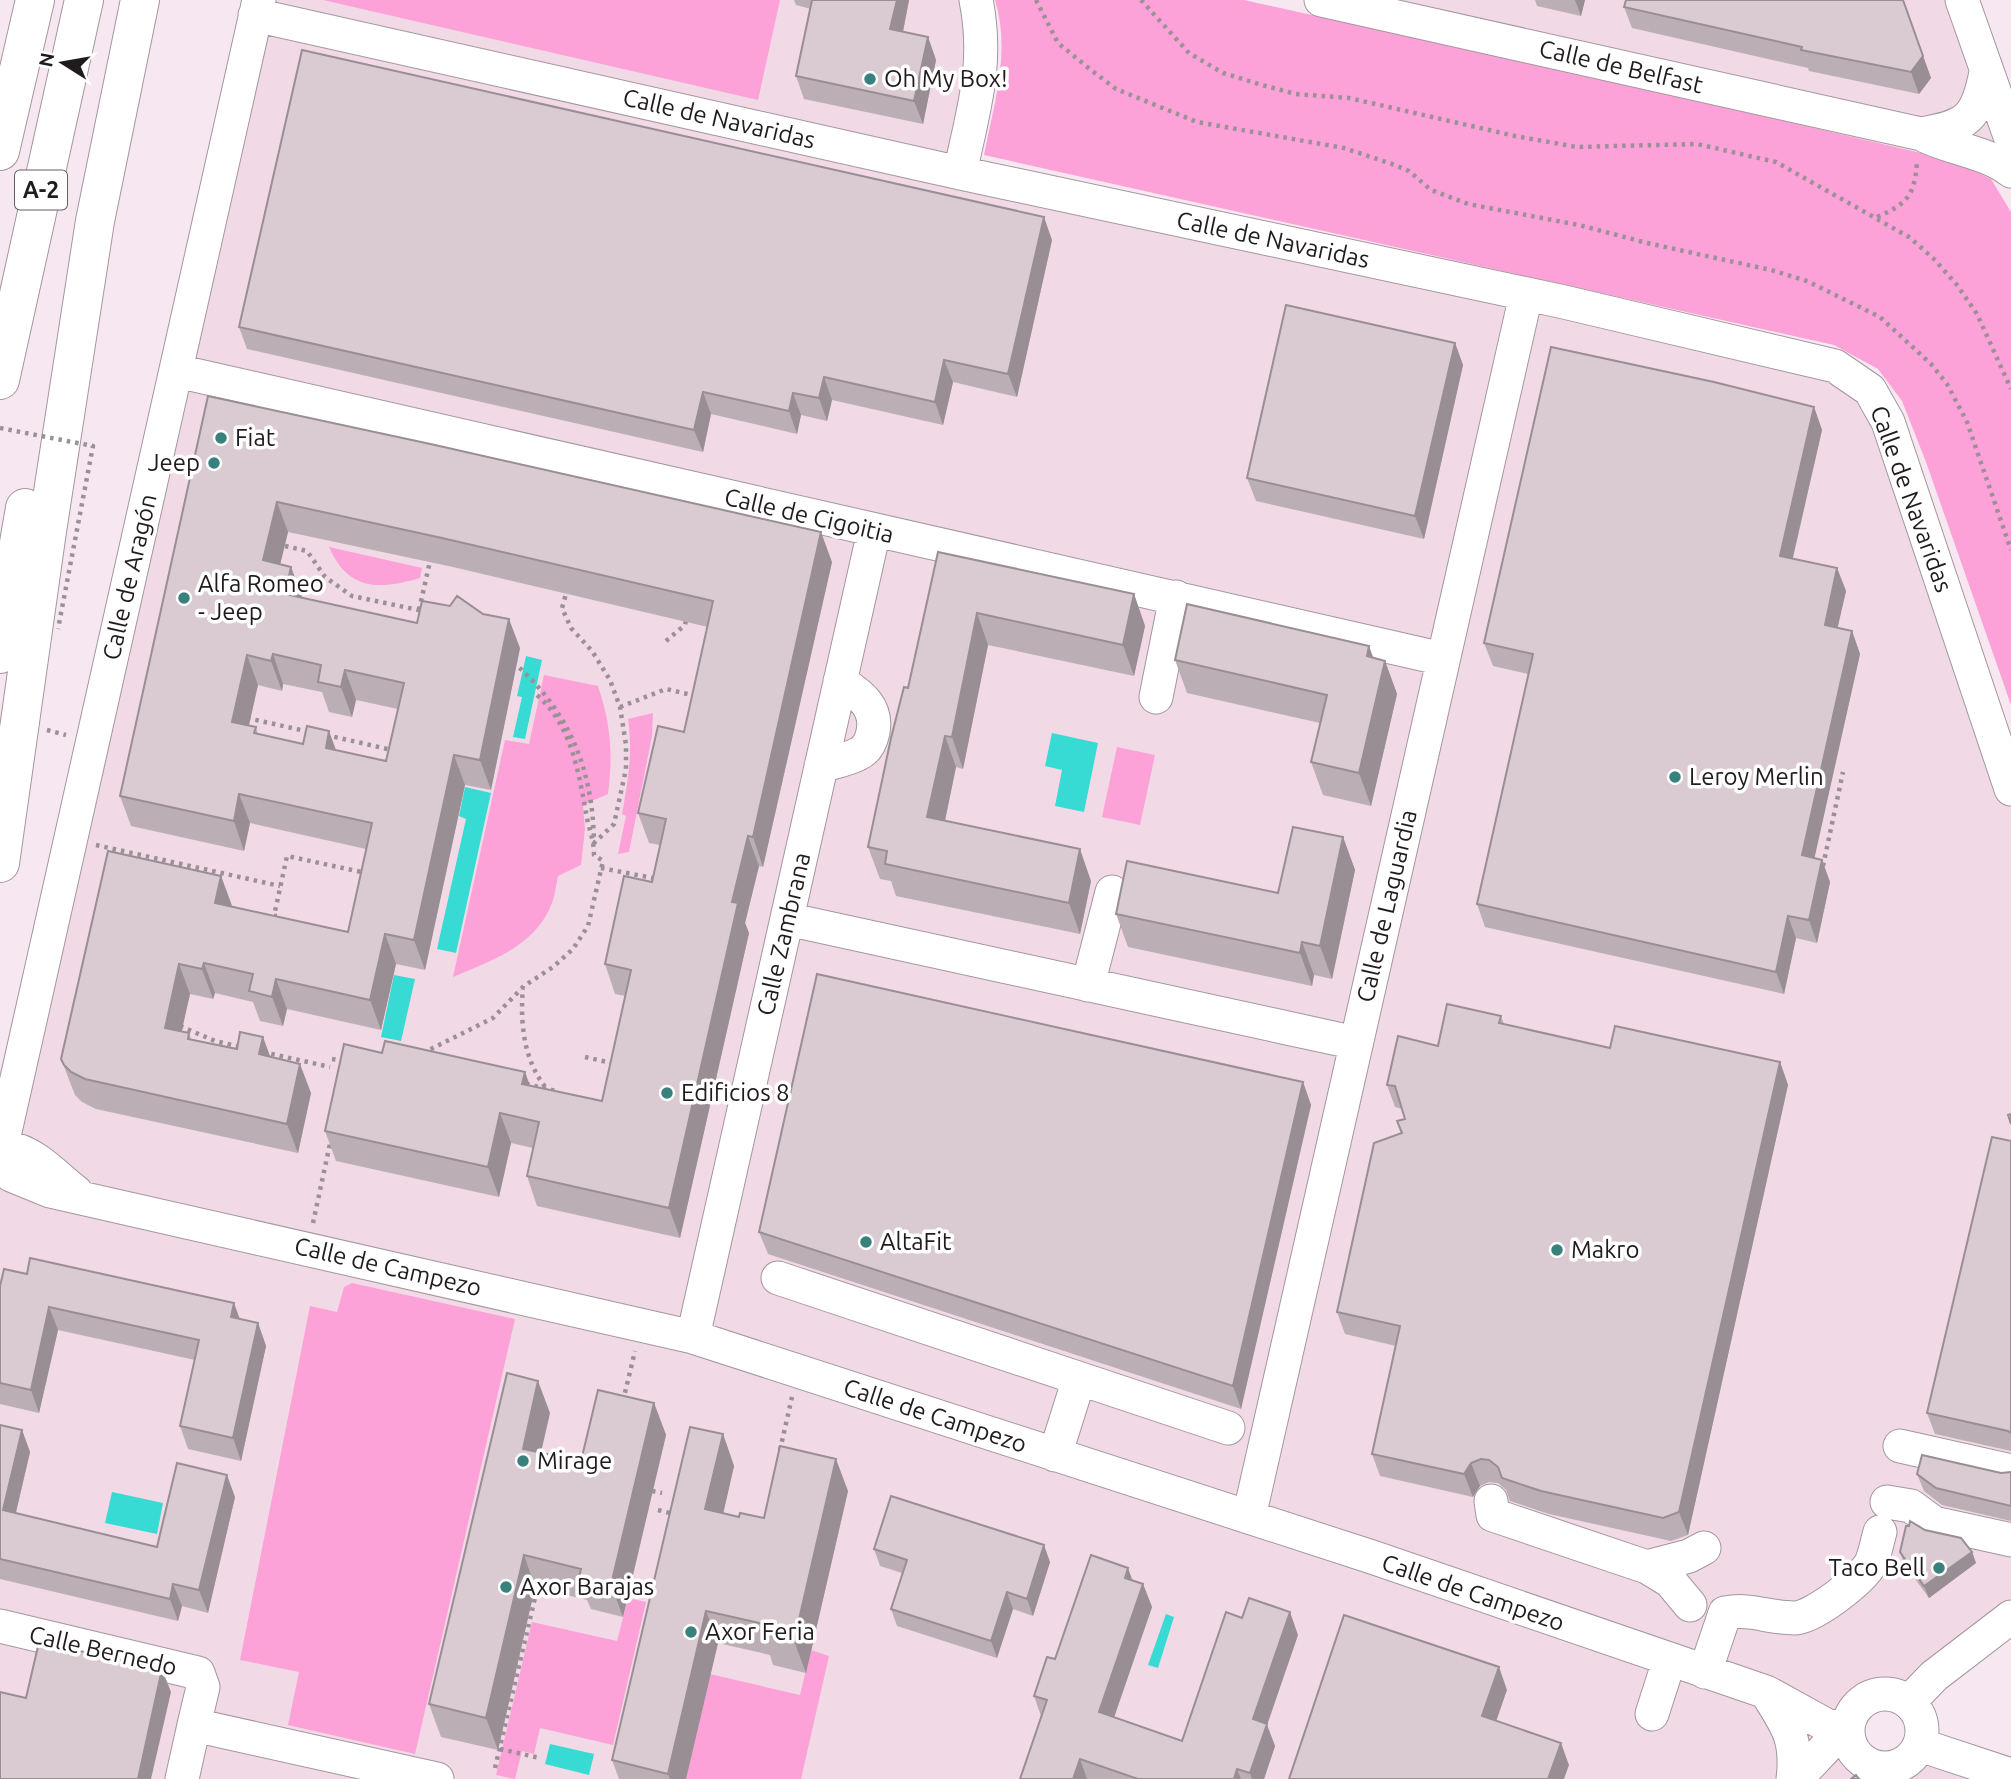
<svg xmlns="http://www.w3.org/2000/svg" width="2011" height="1779" viewBox="0 0 2011 1779" font-family="Ubuntu,sans-serif">
<style>
.built{fill:#f1d9e6}
.green{fill:#fca2d8}
.water{fill:#38dbd3}
.lines{fill:none;stroke-linecap:round;stroke-linejoin:round}
.minor-casing{stroke:#a4969e;stroke-width:35}
.highway-casing{stroke:#a4969e;stroke-width:40}
.path{stroke:#9b9096;stroke-width:4.5;stroke-dasharray:3.5 5;stroke-linecap:butt}
.minor{stroke:#fff;stroke-width:33}
.highway{stroke:#fff;stroke-width:38}
.path-bridge{stroke:#9b9096;stroke-width:4.5;stroke-dasharray:3.5 5;stroke-linecap:butt}
.wall{fill:#bbafb5;fill-rule:evenodd}
.shaded-wall{fill:#998e94}
.building{fill:#dacbd3;stroke:#998e94;stroke-width:2;fill-rule:evenodd}
.poi-dot{fill:#39817d;stroke:#fff;stroke-width:2.5}
.labels{text-anchor:middle;stroke-width:7;stroke-linejoin:round;paint-order:stroke}
.shield{fill:#fff;stroke:#635f62;stroke-width:2}
.shield-label{font-size:23px;font-weight:bold;fill:#201b1e}
.street-label{font-size:24px;fill:#201b1e;stroke:#fff}
.poi-label{font-size:24px;fill:#201b1e;stroke:#fff;text-anchor:start}
</style>
<rect width="100%" height="100%" fill="#f7e7f0"/>
<!-- built -->
<path class="built" d="M259 0H976L960 172 1870 390 2011 789V1617L1909 1702 1893 1695 1879 1694 1865 1700 1851 1717 1850 1742 1856 1754 1865 1762 1881 1768 1895 1767 1913 1755 2011 1779H0V1154Z
M1321 0H1962L2011 171Z"/>
<!-- green -->
<path class="green" d="M323 0H780L758 100Z
M995 0H1244L1643 88 1951 160 1991 179 2011 212V705L1926 462 1902 401 1878 369 1834 345 984 155C994 104 1011 52 995 0Z
M329 547 422 568 420 578C379 590 348 591 329 547Z
M544 675 598 686C611 725 613 754 608 794L583 805 585 829 581 865 558 876C556 885 555 895 552 903 536 946 491 961 453 977L505 740 529 744Z
M653 713 652 736 629 852 618 854 626 816 622 814C628 781 633 753 628 719Z
M1117 747 1155 755 1140 825 1102 817Z
M352 1283 515 1319 415 1754 288 1725 299 1672 240 1660 310 1306 337 1312 344 1287Z
M628 1598 646 1602 613 1745 540 1728 534 1754 522 1751 515 1779 496 1775 532 1622 617 1641Z
M811 1650 829 1656 801 1779H686L710 1674 800 1695Z"/>
<!-- water -->
<path class="water" d="M526 656 542 660 525 739 513 737 522 697 517 696Z
M1052 733 1098 743 1084 812 1055 806 1062 770 1045 766Z
M465 787 491 793 456 953 437 949 466 819 459 816Z
M394 975 415 979 401 1041 381 1037Z
M112 1492 163 1503 157 1534 105 1523Z
M1166 1614 1174 1617 1158 1668 1148 1665Z
M550 1744 594 1754 589 1775 545 1764Z"/>
<g class="lines">
<defs>
<path id="minor" d="M1321 0 1921 134C1950 149 1985 151 2011 171
M1962 0 2011 139
M255 15 960 173 1564 302 1835 366 1870 390 1888 422 2011 789
M1921 134C1967 126 1977 119 1986 72
M960 173C973 111 989 64 976 0
M177 371 1443 659
M1156 697 1176 597
M821 766C833 762 847 760 858 754 867 750 871 742 873 732 878 706 859 694 840 681
M787 919 1356 1043
M1088 985 1112 892
M0 1153 9 1148C35 1152 55 1176 76 1192
M0 1154 259 0
M0 1165 11 1175 50 1191 693 1337 1372 1557 1766 1692 1828 1726 1848 1728
M778 1278 1228 1428
M693 1337 874 531
M1900 1446 2011 1471
M1055 1455 1079 1379
M1491 1501 1493 1515 1647 1567 1670 1581 1690 1605
M1887 1502 1911 1506 1934 1523 2011 1540
M1249 1517 1526 295
M1647 1567 1689 1556 1704 1548
M0 1626 198 1673 203 1687 194 1725 437 1779
M1705 1672 1725 1613C1752 1608 1768 1618 1794 1618 1813 1618 1862 1580 1871 1563 1875 1554 1877 1542 1880 1532
M1766 1692C1787 1725 1798 1739 1793 1779
M1848 1731a37 37 0 1 1 74 0a37 37 0 1 1-74 0Z
M1909 1702 1934 1676 2011 1617
M1652 1714 1669 1661
M1920 1745 2011 1775
M182 1779 194 1725
M1796 1779 1831 1742 1848 1731"/>
<path id="highway" d="M0 151 35 0
M0 380 84 0
M0 654 25 508
M0 863 47 531 95 221 140 0"/>
</defs>
<!-- minor casing -->
<use href="#minor" class="minor-casing"/>
<!-- highway casing -->
<use href="#highway" class="highway-casing"/>
<!-- path -->
<path class="path" d="M1036 0 1058 43 1091 70 1116 89 1197 122 1344 148 1392 164 1409 171 1431 190 1468 204 1579 225 1647 243 1771 270 1807 281 1880 317 1931 364 1947 384 1967 422 2011 550
M1141 0 1189 53 1223 73 1262 85 1296 94 1349 98 1515 136 1577 147 1697 144 1776 162 1909 237 1933 258 1957 285 1977 314 2011 389
M1877 217C1907 204 1915 195 1917 162
M285 546 307 551 325 577 352 596 423 611
M419 610 431 557
M666 641 685 625 687 616
M513 662C569 711 593 768 594 843L614 824 626 769V745L620 707 610 680 592 651 571 628 562 608 566 594
M620 707 666 689 696 696
M247 718 310 732
M47 730 66 735
M326 735 392 750
M96 845 280 886
M1823 866 1843 772
M601 868 658 879
M277 916H274L287 856 366 873
M523 986C520 1022 523 1059 546 1088
M180 1026 215 1041 241 1047
M263 1052 330 1067
M423 1053 493 1018 524 986 553 967 573 949 588 926 603 861 594 855C594 843 591 834 588 823 579 777 574 728 537 695
M585 1057 616 1064
M332 1059 345 1061
M526 1084 556 1091
M313 1223 331 1139
M623 1401 635 1351
M780 1450 792 1397
M652 1491 662 1493
M658 1510 674 1514
M500 1749 540 1758
M495 1768 538 1585"/>
<!-- minor -->
<use href="#minor" class="minor"/>
<!-- highway -->
<use href="#highway" class="highway"/>
<!-- path-bridge -->
<path class="path-bridge" d="M0 428 93 446 58 629"/>
</g>
<!-- wall -->
<path class="wall" d="M794 0H909L903 32 928 37 936 60 923 124 804 99 796 76 811 9 796 5Z
M1535 0H1585L1581 16 1537 6Z
M1903 0 1931 78 1919 94 1809 71 1808 68 1632 28 1624 7Z
M1052 240 1017 397 953 382 943 425 832 400 827 421 801 415 797 434 711 414 703 452 247 349 239 327Z
M1455 343 1463 365 1424 539 1256 501 1247 478Z
M208 396 832 562 763 867 759 866 745 923 749 933 680 1238 537 1206 527 1176 533 1148 511 1143 499 1197 336 1161 325 1131 530 1086 602 1101 626 996 615 994 605 964 652 882 660 845 649 843 638 813 684 732 708 627 453 567 288 532 280 564 291 567 302 598 520 648 491 790 465 785 425 970 396 964 381 1030 287 1009 283 1026 260 1021 253 1002 215 993 213 999 190 994 181 1031 189 1033 191 1039 270 1057 311 1093 298 1153 96 1109 82 1102 75 1095 61 1059 221 876 232 906 348 932 366 849 250 823 244 851 131 826 120 796ZM283 684 322 692 329 712 352 717 356 700 398 709 386 761 258 734 256 727 248 726 258 685 282 691Z
M1814 407 1822 430 1793 558 1837 568 1846 591 1837 628 1852 631 1860 654 1814 858 1822 860 1830 882 1817 943 1796 938 1784 994 1485 927 1477 904 1528 674 1493 666 1484 643Z
M938 552 1134 594 1145 626 1134 676 988 645 963 769 956 767 945 821 1091 881 1080 934 896 896 891 881 880 879 868 847 908 688Z
M1373 658 1385 661 1397 694 1371 806 1323 795 1311 762 1320 723 1187 693 1175 660Z
M1343 837 1355 870 1332 979 1314 975 1312 986 1128 947 1116 914 1278 893Z
M1501 1016 1504 1024 1610 1048 1780 1062 1788 1085 1688 1535 1671 1541 1549 1514 1510 1501 1506 1490 1498 1483 1489 1482 1480 1486 1473 1497 1380 1476 1372 1454 1396 1346 1345 1334 1337 1312 1402 1133 1405 1119 1402 1109 1395 1107 1387 1085 1438 1046Z
M1303 1082 1311 1105 1241 1409 768 1254 759 1232Z
M2011 1141V1451L1935 1434 1927 1413Z
M0 1286 240 1319 258 1323 266 1346 241 1461 188 1449 180 1426 195 1360 58 1330 39 1413 0 1404Z
M654 1403 666 1435 623 1617 591 1609 587 1600 535 1587 498 1750 441 1737 429 1704 550 1413 541 1453 581 1461Z
M0 1425 22 1430 30 1452 16 1513 157 1547 235 1497 208 1613 182 1606 178 1621 0 1579Z
M723 1434 734 1466 723 1513 739 1517 764 1518 848 1491 806 1673 773 1665 770 1655 718 1643 686 1779H619L612 1760Z
M2011 1472V1521L1942 1505 1924 1491 1917 1474Z
M1925 1530 1972 1552 1976 1563 1929 1598 1904 1564 1900 1552Z
M874 1549 1050 1562 1033 1616 1013 1609 997 1658 897 1626 891 1609 902 1573 880 1566Z
M1132 1580 1143 1584 1152 1607 1114 1717 1182 1741 1298 1635 1267 1725 1275 1746 1264 1779H1020L1041 1716 1034 1696 1055 1659Z"/>
<!-- shaded-wall -->
<path class="shaded-wall" d="M897 0H909L899 52 890 29Z
M1575 0H1585L1581 16Z
M928 37 936 60 923 124 914 101Z
M1923 56 1931 78 1919 94 1911 72Z
M1044 217 1052 240 1017 397 1008 374Z
M1455 343 1463 365 1424 539 1415 516Z
M944 360 953 382 943 425 935 402Z
M824 377 832 400 827 421 819 398Z
M703 392 711 414 703 452 694 430Z
M793 393 801 415 797 434 789 411Z
M1814 407 1822 430 1788 578 1780 556Z
M277 502 288 532 274 590 263 560Z
M821 532 832 562 763 867 753 837Z
M291 567 302 596 296 624 285 594Z
M1837 568 1846 591 1833 648 1825 625Z
M1134 594 1145 626 1134 676 1123 645Z
M977 613 988 645 963 769 952 737Z
M509 619 520 648 491 790 480 760Z
M1852 631 1860 654 1810 878 1802 855Z
M1369 646 1381 679 1385 661 1397 694 1371 806 1359 773 1367 656Z
M273 654 283 684 282 691 271 661Z
M247 655 258 685 243 752 232 722Z
M345 670 356 700 352 717 341 687Z
M329 731 340 761 326 748Z
M945 736 956 767 939 849 927 817Z
M454 755 465 785 425 970 414 940Z
M239 794 250 823 244 851 234 821Z
M748 836 759 866 745 923 749 933 680 1238 669 1208 732 902Z
M1343 837 1355 870 1332 979 1320 946Z
M1080 849 1091 881 1080 934 1069 903Z
M1822 860 1830 882 1817 943 1809 920Z
M221 876 232 906 226 932 215 903Z
M1788 916 1796 938 1784 994 1776 972Z
M385 934 396 964 381 1030 370 1000Z
M1302 942 1314 975 1312 986 1300 953Z
M204 963 215 993 213 999 202 969Z
M179 964 190 994 176 1057 165 1028Z
M276 979 287 1009 283 1026 272 997Z
M263 1037 274 1067 259 1054Z
M1780 1062 1788 1085 1688 1535 1679 1512Z
M300 1064 311 1093 298 1153 287 1124Z
M525 1072 536 1102 522 1084Z
M1303 1082 1311 1105 1241 1409 1233 1386Z
M500 1113 511 1143 499 1197 488 1167Z
M234 1303 242 1325 231 1317Z
M49 1307 58 1330 39 1413 31 1390Z
M258 1323 266 1346 241 1461 233 1438Z
M538 1381 550 1413 534 1481 523 1449Z
M654 1403 666 1435 623 1617 611 1585Z
M22 1430 30 1452 11 1533 3 1510Z
M723 1434 734 1466 717 1541 705 1509Z
M836 1459 848 1491 806 1673 794 1641Z
M1471 1463 1480 1486 1473 1497 1464 1474Z
M227 1475 235 1497 208 1613 199 1590Z
M1044 1545 1050 1562 1033 1616 1027 1599Z
M1972 1552 1976 1563 1929 1598 1924 1586Z
M524 1555 535 1587 498 1750 486 1718Z
M1128 1568 1136 1590 1125 1578Z
M173 1584 182 1606 178 1621 170 1599Z
M1143 1584 1152 1607 1108 1735 1099 1712Z
M1007 1592 1013 1609 997 1658 991 1641Z
M706 1611 718 1643 686 1779H670L668 1774Z
M1290 1612 1298 1635 1267 1725 1275 1746 1264 1779H1252L1250 1773 1253 1719Z
M1499 1667 1507 1690 1490 1739 1482 1716Z
M162 1669 171 1692 151 1779H138Z
M1561 1743 1569 1765 1564 1779H1548Z
M1080 1759 1087 1779H1073Z
M1237 1769 1241 1779H1234Z"/>
<!-- building -->
<path class="building" d="M812 0H897L890 29 928 37 914 101 796 76Z
M1626 0H1903L1923 56 1911 72 1801 50 1802 47 1624 7Z
M302 50 1044 217 1008 374 944 360 935 402 824 377 819 398 793 393 789 411 703 392 694 430 239 327Z
M1286 305 1455 343 1415 516 1247 478Z
M1551 347 1714 382 1814 407 1780 556 1837 568 1825 625 1852 631 1802 855 1822 860 1809 920 1788 916 1776 972 1477 904 1533 654 1484 643Z
M208 396 435 445 821 532 753 837 748 836 732 902 738 903 669 1208 527 1176 539 1122 500 1113 488 1167 325 1131 344 1044 382 1053 385 1041 493 1065 525 1072 522 1084 602 1101 631 970 605 964 624 876 652 882 666 819 638 813 658 726 684 732 713 601 442 538 277 502 263 560 291 567 285 594 417 623 422 601 450 606 457 596 483 614 509 619 480 760 454 755 414 940 385 934 370 1000 276 979 272 997 249 991 253 974 204 963 202 969 179 964 165 1028 189 1033 188 1039 237 1049 240 1032 263 1037 259 1054 300 1064 287 1124 85 1079 71 1072 64 1065 61 1059 108 851 221 876 215 903 348 932 372 823 239 794 234 821 120 796ZM273 654 321 665 318 682 341 687 345 670 404 683 386 761 326 748 329 731 307 726 303 744 254 733 256 727 232 722 247 655 271 661Z
M938 552 1134 594 1123 645 977 613 952 737 945 736 927 817 1080 849 1069 903 885 864 887 851 868 847 891 738 904 687 908 688Z
M1187 604 1369 646 1367 656 1385 661 1359 773 1311 762 1327 695 1175 660Z
M1293 827 1343 837 1320 946 1302 942 1300 953 1116 914 1127 861 1278 893Z
M817 974 1303 1082 1233 1386 759 1232Z
M1447 1004 1501 1016 1499 1023 1610 1048 1615 1026 1780 1062 1679 1512 1663 1518 1541 1491 1502 1478 1498 1467 1489 1460 1481 1459 1471 1463 1464 1474 1372 1454 1400 1326 1337 1312 1374 1143 1402 1133 1397 1121 1405 1119 1395 1086 1387 1085 1398 1036 1438 1046Z
M2011 1114V1124L2008 1115Z
M1992 1137 2011 1141V1433L2008 1431 1927 1413Z
M30 1258 234 1303 231 1317 258 1323 233 1438 180 1426 199 1340 49 1307 31 1390 0 1383V1286L4 1269 27 1274Z
M507 1373 538 1381 523 1449 581 1461 598 1390 654 1403 611 1585 579 1577 581 1569 524 1555 486 1718 429 1704Z
M0 1425 22 1430 3 1510 157 1547 177 1463 227 1475 199 1590 173 1584 170 1599 0 1559Z
M690 1427 723 1434 705 1509 739 1517 740 1513 764 1518 780 1446 836 1459 794 1641 762 1633 764 1624 706 1611 668 1774 612 1760Z
M1922 1455 2001 1473 2011 1472V1506L1936 1488 1917 1474Z
M891 1496 1044 1545 1027 1599 1007 1592 991 1641 891 1609 907 1560 874 1549Z
M1910 1521 1925 1530 1961 1538 1972 1552 1924 1586 1900 1552 1906 1526H1909Z
M1091 1555 1128 1568 1125 1578 1143 1584 1099 1712 1182 1741 1226 1612 1242 1618 1249 1598 1290 1612 1253 1719 1267 1724 1250 1773 1237 1769 1234 1779H1138L1080 1759 1073 1779H1020L1047 1700 1034 1696 1047 1657 1055 1659Z
M1344 1615 1499 1667 1482 1716 1561 1743 1548 1779H1289Z
M39 1642 162 1669 138 1779H0V1692L26 1698Z
M1856 1775 1859 1779H1851Z"/>
<!-- markers -->
<g class="poi-dot">
<circle cx="870" cy="79" r="7"/>
<circle cx="221" cy="438" r="7"/>
<circle cx="214" cy="463" r="7"/>
<circle cx="184" cy="598" r="7"/>
<circle cx="1675" cy="777" r="7"/>
<circle cx="667" cy="1093" r="7"/>
<circle cx="866" cy="1242" r="7"/>
<circle cx="1557" cy="1250" r="7"/>
<circle cx="523" cy="1461" r="7"/>
<circle cx="1939" cy="1568" r="7"/>
<circle cx="506" cy="1587" r="7"/>
<circle cx="691" cy="1632" r="7"/>
</g>
<g class="labels">
<!-- shield labels -->
<rect class="shield" x="15" y="170.5" width="52" height="39" rx="5"/>
<g class="shield-label">
<text x="41" y="198">A-2</text>
</g>
<!-- street labels -->
<g class="street-label">
<text transform="translate(1621 67) rotate(13)" y="8">Calle de Belfast</text>
<text transform="translate(719 119) rotate(13)" y="8">Calle de Navaridas</text>
<text transform="translate(1273 240) rotate(12)" y="8">Calle de Navaridas</text>
<text transform="translate(1911 499) rotate(70)" y="8">Calle de Navaridas</text>
<text transform="translate(809 516) rotate(13)" y="8">Calle de Cigoitia</text>
<text transform="translate(130 577) rotate(-77)" y="8">Calle de Aragón</text>
<text transform="translate(1387 906) rotate(-77)" y="8">Calle de Laguardia</text>
<text transform="translate(784 934) rotate(-77)" y="8">Calle Zambrana</text>
<text transform="translate(388 1267) rotate(13)" y="8">Calle de Campezo</text>
<text transform="translate(935 1416) rotate(18)" y="8">Calle de Campezo</text>
<text transform="translate(1473 1593) rotate(19)" y="8">Calle de Campezo</text>
<text transform="translate(103 1651) rotate(13)" y="8">Calle Bernedo</text>
</g>
<!-- poi labels -->
<g class="poi-label">
<text x="884" y="87">Oh My Box!</text>
<text x="235" y="446">Fiat</text>
<text x="200" y="471" text-anchor="end">Jeep</text>
<text x="198" y="592">Alfa Romeo<tspan x="198" dy="28">- Jeep</tspan></text>
<text x="1689" y="785">Leroy Merlin</text>
<text x="681" y="1101">Edificios 8</text>
<text x="880" y="1250">AltaFit</text>
<text x="1571" y="1258">Makro</text>
<text x="537" y="1469">Mirage</text>
<text x="1925" y="1576" text-anchor="end">Taco Bell</text>
<text x="520" y="1595">Axor Barajas</text>
<text x="705" y="1640">Axor Feria</text>
</g>
</g>
<!-- north arrow -->
<g transform="translate(63 63) rotate(281)" stroke="#ffffff" stroke-width="5" paint-order="stroke">
<path d="M0-5L12 26L0 18L-12 26Z" fill="#201b1e"/>
<text y="-10" font-size="19" font-weight="bold" text-anchor="middle" fill="#201b1e">N</text>
</g>
</svg>
